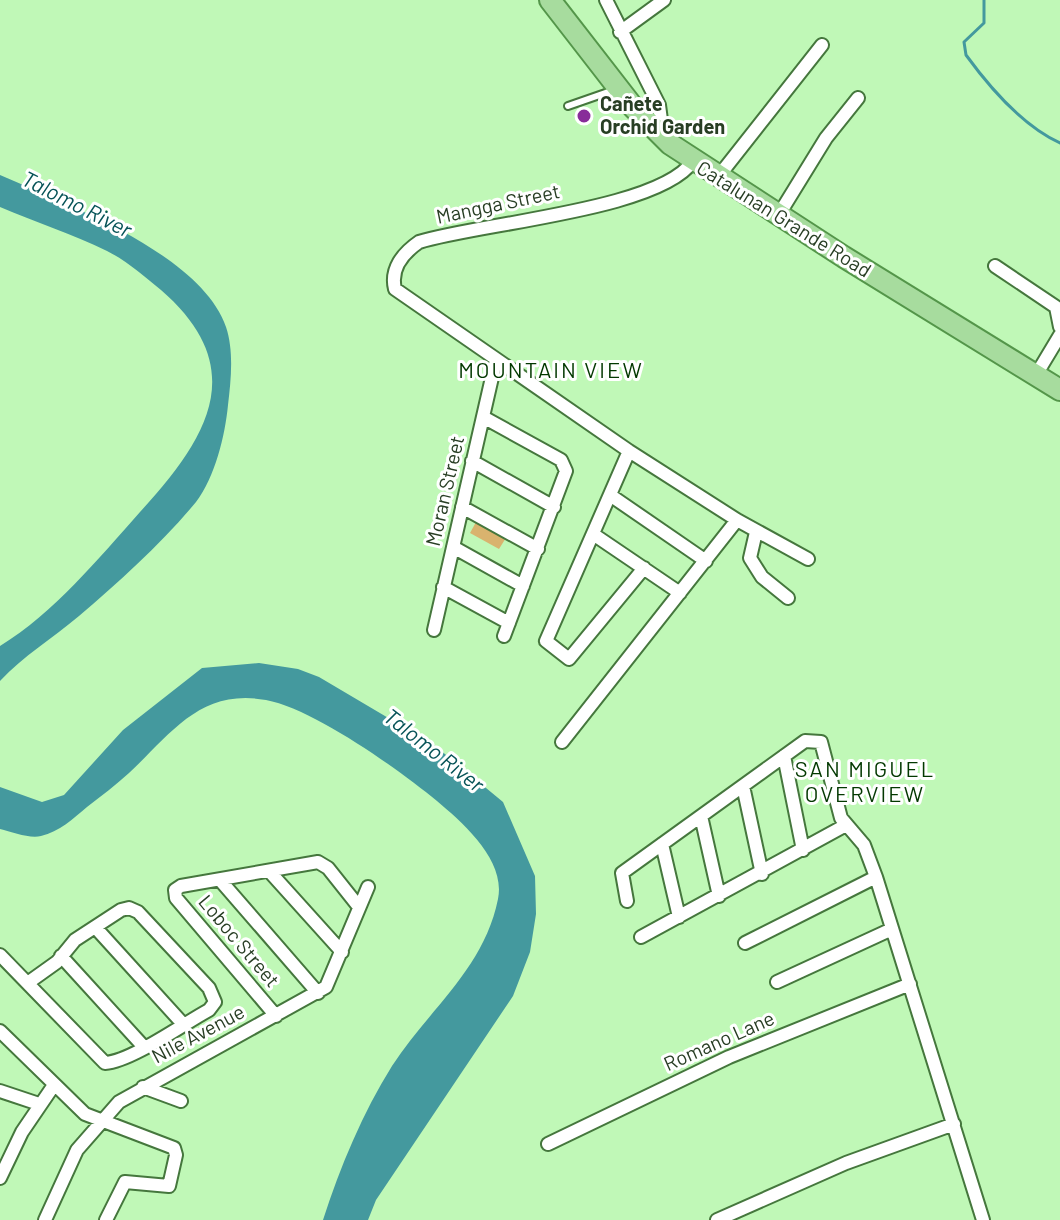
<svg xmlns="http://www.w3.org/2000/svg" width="1060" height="1220" viewBox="0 0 1060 1220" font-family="Barlow,sans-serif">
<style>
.green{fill:#d9b36e}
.water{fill:#44999e}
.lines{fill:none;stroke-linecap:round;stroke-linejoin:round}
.stream{stroke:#44999e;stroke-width:3}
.lane-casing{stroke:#45773d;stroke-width:10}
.street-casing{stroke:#45773d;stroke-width:16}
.primary-casing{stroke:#54964a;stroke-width:24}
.lane{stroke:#fff;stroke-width:6}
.street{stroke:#fff;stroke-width:12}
.primary{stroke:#a7dc9e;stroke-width:20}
.poi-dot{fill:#882d99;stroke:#fff;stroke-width:3}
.labels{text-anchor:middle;stroke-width:6;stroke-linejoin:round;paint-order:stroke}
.poi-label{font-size:20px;font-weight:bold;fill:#283e24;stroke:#fff;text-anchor:start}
.street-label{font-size:20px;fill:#283e24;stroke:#fff}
.water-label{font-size:22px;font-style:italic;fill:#065357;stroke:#fff}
.neighbourhood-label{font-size:22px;letter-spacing:2px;fill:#033900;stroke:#fff}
</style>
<rect width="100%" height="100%" fill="#c0f8b7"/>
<!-- green -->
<path class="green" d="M481 513 511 530 499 549 470 533Z"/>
<!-- water -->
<path class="water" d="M0 175C66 204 201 254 226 327 234 351 231 380 228 405 225 436 215 477 196 502 162 543 120 581 79 616 53 638 23 656 0 681V646C54 613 98 559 140 512 207 439 252 369 161 290 144 276 127 261 107 251 72 234 35 222 0 207Z
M259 663 298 669 319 677 434 745 503 802 535 876 536 914 530 952 513 996 376 1200 368 1220H323C340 1167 363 1112 392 1066 429 1009 484 969 498 899 506 860 463 823 437 801 398 769 314 709 266 700 200 688 171 734 129 773 116 785 101 796 87 807 74 818 59 832 41 836 30 839 12 832 0 829V787L42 802 64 795 123 730 202 668Z"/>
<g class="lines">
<!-- stream -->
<path class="stream" d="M984 0V23L964 42 966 55C990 88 1023 126 1060 143"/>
<defs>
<path id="lane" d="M568 106 614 90"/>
<path id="street" d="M606 0 659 105 661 120 656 133
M620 32 664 0
M693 161C660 210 480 223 419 242 403 253 390 269 395 289L629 451 737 520 808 559
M718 177 822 45
M778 216 826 138 858 98
M995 266 1056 307 1060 327
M1036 375 1060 335
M483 417 561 460 566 471 504 636
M629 451 546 641 569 659 644 568
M472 461 554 507
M610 495 706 561
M462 507 538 549
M756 532 750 558 762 577 788 598
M593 534 680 593
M453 547 523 586
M443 587 509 623
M434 630 496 360
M562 742 737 520
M784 756 803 850
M743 786 762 874
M701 816 719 896
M662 844 679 917
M269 871 342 952
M220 880 318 993
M627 901 622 873 805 741 821 742 841 818 864 845 876 877 983 1220
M95 927 183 1024
M641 937 846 825
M745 943 876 877
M0 955 105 1063C132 1061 183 1024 209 1010L215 1002 209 988 138 912 129 908 121 910 75 940 57 962 29 982
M61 956 143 1046
M777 982 892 929
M276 1016 176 898 175 890 181 886 318 862 328 868 359 907
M0 1031 85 1114 174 1148 176 1155 169 1186 125 1182 106 1220
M143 1087 181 1101
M0 1091 39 1104
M548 1144 729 1057 910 984
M0 1178 22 1132 54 1085
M45 1220 77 1150 119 1102 326 987 368 887
M717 1220 846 1163 954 1124"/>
<path id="primary" d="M550 0 633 107 670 144 844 257 1060 390"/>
</defs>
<!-- lane casing -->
<use href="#lane" class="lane-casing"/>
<!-- street casing -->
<use href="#street" class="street-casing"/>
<!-- primary casing -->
<use href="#primary" class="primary-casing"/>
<!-- lane -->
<use href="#lane" class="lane"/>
<!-- street -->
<use href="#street" class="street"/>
<!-- primary -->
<use href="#primary" class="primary"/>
</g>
<!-- markers -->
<circle class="poi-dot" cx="584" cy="116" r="8"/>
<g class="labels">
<!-- poi labels -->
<g class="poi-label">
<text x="600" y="111">Cañete<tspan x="600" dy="23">Orchid Garden</tspan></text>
</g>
<!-- street labels -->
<g class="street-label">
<text transform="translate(498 204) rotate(-12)" y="7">Mangga Street</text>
<text transform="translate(784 219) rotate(32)" y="7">Catalunan Grande Road</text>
<text transform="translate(445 491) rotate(-77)" y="7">Moran Street</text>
<text transform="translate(239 941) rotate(50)" y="7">Loboc Street</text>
<text transform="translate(198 1034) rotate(-28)" y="7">Nile Avenue</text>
<text transform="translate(719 1041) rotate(-24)" y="7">Romano Lane</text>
</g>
<!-- water labels -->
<g class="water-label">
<text transform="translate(77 204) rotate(27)" y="8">Talomo River</text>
<text transform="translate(434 750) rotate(38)" y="8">Talomo River</text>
</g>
<!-- neighbourhood labels -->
<g class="neighbourhood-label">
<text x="551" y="378">MOUNTAIN VIEW</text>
<text x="865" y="777">SAN MIGUEL<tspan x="865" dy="25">OVERVIEW</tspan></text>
</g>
</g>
</svg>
